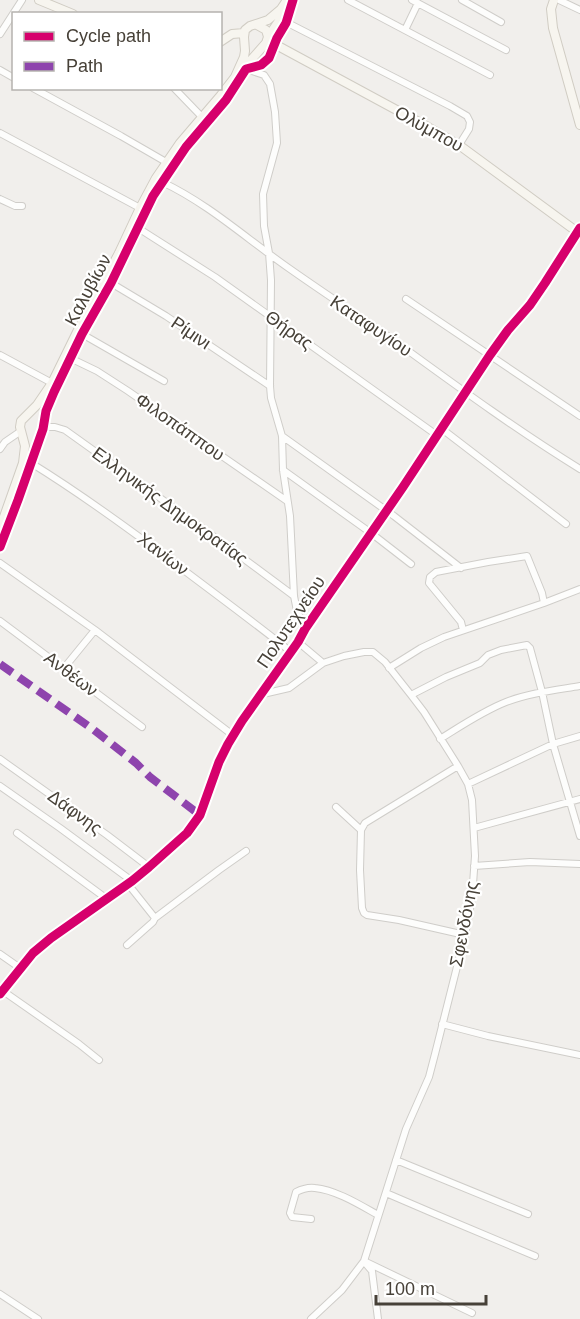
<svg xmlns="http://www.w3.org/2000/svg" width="580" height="1319" viewBox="0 0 580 1319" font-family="Arial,sans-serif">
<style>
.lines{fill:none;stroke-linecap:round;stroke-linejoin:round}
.street-casing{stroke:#cfcdc9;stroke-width:8}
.secondary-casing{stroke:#d0ccc3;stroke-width:10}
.street{stroke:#fdfdfc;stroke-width:6}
.secondary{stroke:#f7f5ef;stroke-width:8}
.quiet{stroke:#8e44ad;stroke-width:8;stroke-dasharray:15 8;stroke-linecap:butt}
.cycleway-casing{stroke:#fff;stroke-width:13}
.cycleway{stroke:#d6006c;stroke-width:9}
.labels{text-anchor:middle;stroke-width:4.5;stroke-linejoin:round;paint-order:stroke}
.street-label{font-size:18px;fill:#474138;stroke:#fff}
</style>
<rect width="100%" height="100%" fill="#f1efec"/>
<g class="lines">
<defs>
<path id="street" d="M348 0 490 75
M412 0 506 50
M462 0 501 22
M559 0 580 10
M280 19 450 106 467 116 470 122 469 129 459 145
M405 30 418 3
M0 34 22 0
M246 69 264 75 270 84 275 112 277 143 263 194 264 226 269 253 271 280 270 386 271 398 282 436 283 470 290 516 294 596 297 611 305 629
M0 70 14 78
M33 88 121 136 166 162
M174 88 202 117
M0 133 140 208
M162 182C209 204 248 240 290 269 324 293 358 315 392 339 454 384 515 429 580 469
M0 199 15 206H22
M138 228 215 277 438 436
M111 283 166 316 270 386
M406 299 580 416
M82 334 164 381
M0 355 52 383
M70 358 97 371 128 391 287 501
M43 427H55L65 430 209 533 294 596
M442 429 566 524
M282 436 394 516 461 568
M0 449 5 442 21 431
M31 463C83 495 132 531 181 568 218 596 255 623 291 652
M283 470 371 533 411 564
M0 563 95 630 234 736
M544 603 580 589
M0 621 142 727
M298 642 323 663 344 656 364 652H373L385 662 411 695 424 712 458 766 468 784 472 800 475 856 472 898 465 935 435 1054 429 1077 406 1129 364 1261 342 1290 311 1319
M64 668 95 630
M389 668 421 648 444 637 544 603 542 593 527 556 488 562 436 572 430 577 429 583 461 622 463 630
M263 694 289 688 323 663
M411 695 446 677 480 663 488 655 501 650 527 645 530 648 542 692 553 744 580 836
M440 739C461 726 483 711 506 702 529 693 556 690 580 686
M0 759 107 835 149 867
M468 784 553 744 580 736
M0 786 60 828 132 881
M336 807 361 830 360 870 362 908 364 913 367 915 399 920 465 935
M474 828 580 799
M361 830 365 823 458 766
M17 833 107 899
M474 866 530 862 580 864
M155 918 219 870 246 851
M127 945 153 922 155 918 128 884
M0 954 20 968
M3 991 79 1044 99 1060
M0 994 33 953 51 938 132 881 149 867 187 833 200 815 219 762 228 744 242 721 298 642 305 629 403 487 490 355 508 330 530 305 545 283 580 228
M442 1024 488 1036 580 1055
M396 1160 528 1214
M386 1193 435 1214 535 1256
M311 1219 292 1217 290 1213 296 1192C302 1189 308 1187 315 1188 336 1190 360 1205 378 1215
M364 1261 472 1313
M366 1264 372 1271 378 1319
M0 1294 38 1319"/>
<path id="secondary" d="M39 0 73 14
M554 0 551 9 553 28 580 125
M268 37 293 0
M267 40 428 127 459 145 580 234
M220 42 232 34 244 33
M0 528 23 463 25 446 20 427 21 421 37 405 52 383 77 332 119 253 140 208 156 178 180 143 221 95 235 77 244 57 245 51 244 37 245 30 250 26 268 20 281 9 287 0
M0 547 18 500 43 429 46 411 82 334 111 283 146 211 162 182 186 147 226 100 240 80 251 60 266 43 268 37 266 30 257 25"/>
</defs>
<!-- street casing -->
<use href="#street" class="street-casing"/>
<!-- secondary casing -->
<use href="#secondary" class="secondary-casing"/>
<!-- street -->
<use href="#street" class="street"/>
<!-- secondary -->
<use href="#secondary" class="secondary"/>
<!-- quiet -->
<path class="quiet" d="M0 664 94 730 136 763 150 777 200 815"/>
<defs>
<path id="cycleway" d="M0 547 18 500 43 429 46 411 54 392 82 334 111 283 153 196 186 147 226 100 246 69 261 65 269 58 277 38 286 23 293 0
M0 994 33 953 51 938 132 881 149 867 187 833 200 815 219 762 228 744 242 721 298 642 305 629 403 487 490 355 508 330 530 305 545 283 580 228"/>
</defs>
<!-- cycleway casing -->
<use href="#cycleway" class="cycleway-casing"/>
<!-- cycleway -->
<use href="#cycleway" class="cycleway"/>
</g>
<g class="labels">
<!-- street labels -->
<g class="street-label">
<text transform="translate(429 129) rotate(29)" y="6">Ολύμπου</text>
<text transform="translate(88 290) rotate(-62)" y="6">Καλυβίων</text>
<text transform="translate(371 326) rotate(34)" y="6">Καταφυγίου</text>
<text transform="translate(289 330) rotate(35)" y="6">Θήρας</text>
<text transform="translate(191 333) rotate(34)" y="6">Ρίμινι</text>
<text transform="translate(180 427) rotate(35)" y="6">Φιλοπάππου</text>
<text transform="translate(170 506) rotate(36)" y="6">Ελληνικής Δημοκρατίας</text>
<text transform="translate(163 554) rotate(37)" y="6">Χανίων</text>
<text transform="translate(291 622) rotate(-56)" y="6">Πολυτεχνείου</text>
<text transform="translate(71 674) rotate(37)" y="6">Ανθέων</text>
<text transform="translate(75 812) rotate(36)" y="6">Δάφνης</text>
<text transform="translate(464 924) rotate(-79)" y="6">Σφενδόνης</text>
</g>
</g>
<!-- legend -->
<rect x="12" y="12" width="210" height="78" fill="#ffffff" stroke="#b5b3af" stroke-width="1.5"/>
<rect x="24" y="32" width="30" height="9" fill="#d6006c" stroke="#b5b3af" stroke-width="1.5"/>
<text x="66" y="42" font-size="18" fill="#474138">Cycle path</text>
<rect x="24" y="62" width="30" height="9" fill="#8e44ad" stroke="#b5b3af" stroke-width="1.5"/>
<text x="66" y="72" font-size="18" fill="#474138">Path</text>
<!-- scale -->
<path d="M376 1295v9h110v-9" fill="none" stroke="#474138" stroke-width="3"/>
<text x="385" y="1295" font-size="18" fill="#474138" stroke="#ffffff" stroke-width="4.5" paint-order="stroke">100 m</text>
</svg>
